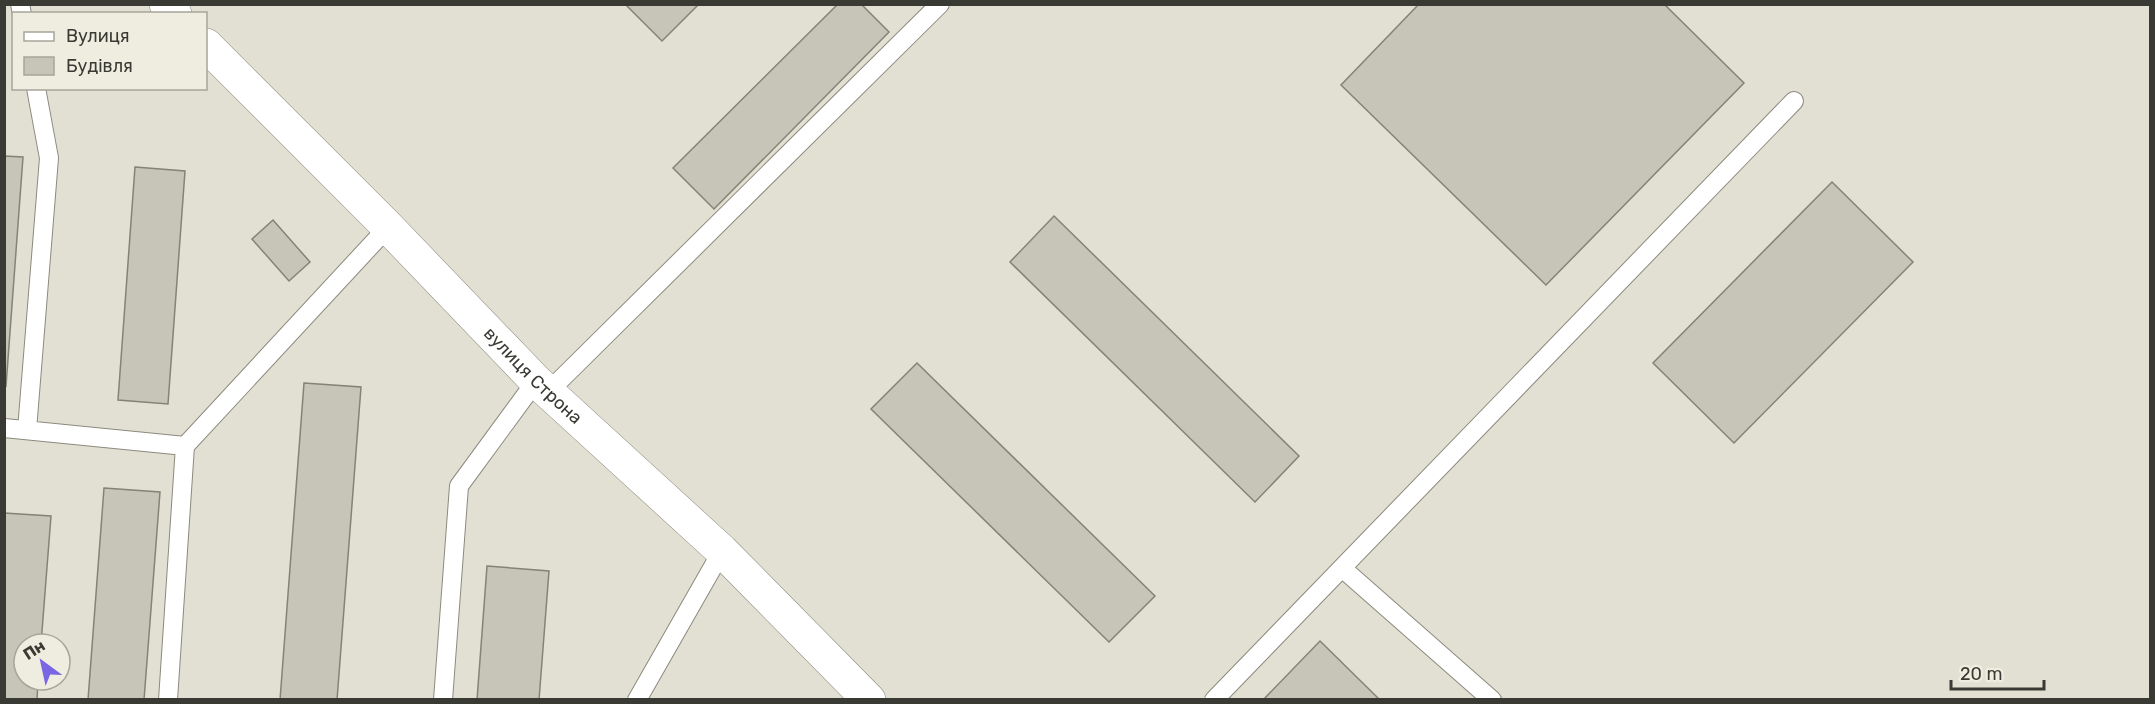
<svg xmlns="http://www.w3.org/2000/svg" width="2155" height="704" viewBox="0 0 2155 704" font-family="Rubik,sans-serif">
<style>
.building{fill:#c6c5b7;stroke:#848376;stroke-width:1.5}
.lines{fill:none;stroke-linecap:round;stroke-linejoin:round}
.service-casing{stroke:#8c8a7d;stroke-width:20}
.tertiary-casing{stroke:#8c8a7d;stroke-width:34}
.service{stroke:#fff;stroke-width:18}
.tertiary{stroke:#fff;stroke-width:33}
.labels{text-anchor:middle;stroke-width:4.5;stroke-linejoin:round;paint-order:stroke}
.street-label{font-size:18px;fill:#3a3a34;stroke:#efeddf}
</style>
<rect width="100%" height="100%" fill="#e1e0d2"/>
<!-- building -->
<path class="building" d="M625 4H699L662 41Z
M838 4H861L889 32 714 209 673 168Z
M1419 4H1664L1744 83 1546 285 1341 85Z
M4 156 23 157 6 386 4 385Z
M135 167 185 171 168 404 118 400Z
M1832 182 1913 262 1734 443 1653 363Z
M1054 216 1299 456 1255 502 1010 262Z
M273 220 310 262 289 281 252 239Z
M917 363 1155 596 1109 642 871 409Z
M304 383 361 387 337 700H280Z
M104 488 160 492 144 700H88Z
M4 513 51 516 41 644H24V680H38L37 700H4Z
M487 566 549 571 539 700H477Z
M1320 641 1380 700H1263Z"/>
<g class="lines">
<defs>
<path id="service" d="M20 4 22 14
M548 392 940 4
M4 428 185 446 388 227
M27 430 49 158 36 88
M1342 568 1492 700
M168 700 185 446
M443 700 459 486 536 381
M637 700 722 551
M1214 700 1794 101"/>
<g id="tertiary">
<path d="M166 4 175 14"/>
<path id="s1" d="M206 45 388 227 536 381 722 551 869 700"/>
</g>
</defs>
<!-- service casing -->
<use href="#service" class="service-casing"/>
<!-- tertiary casing -->
<use href="#tertiary" class="tertiary-casing"/>
<!-- service -->
<use href="#service" class="service"/>
<!-- tertiary -->
<use href="#tertiary" class="tertiary"/>
</g>
<g class="labels">
<!-- street labels -->
<g class="street-label">
<text dy="6" stroke="none"><textPath href="#s1" startOffset="465">вулиця Строна</textPath></text>
</g>
</g>
<!-- border -->
<rect width="2155" height="704" fill="none" stroke="#3a3a34" stroke-width="12"/>
<!-- legend -->
<rect x="12" y="12" width="195" height="78" fill="#efeddf" stroke="#a7a59b" stroke-width="1.5"/>
<rect x="24" y="32" width="30" height="9" fill="#ffffff" stroke="#a7a59b" stroke-width="1.5"/>
<text x="66" y="42" font-size="18" fill="#3a3a34">Вулиця</text>
<rect x="24" y="57" width="30" height="18" fill="#c6c5b7" stroke="#a7a59b" stroke-width="1.5"/>
<text x="66" y="72" font-size="18" fill="#3a3a34">Будівля</text>
<!-- north arrow -->
<g transform="translate(42 662) rotate(327)"><circle r="28" fill="#efeddf" stroke="#a7a59b" stroke-width="1.5"/>
<path d="M0-4.5L10 22L0 15L-10 22Z" fill="#7966e2"/>
<text y="-9" font-size="16" font-weight="bold" text-anchor="middle" fill="#3a3a34">Пн</text>
</g>
<!-- scale -->
<path d="M1951 680v9h93v-9" fill="none" stroke="#3a3a34" stroke-width="3"/>
<text x="1960" y="680" font-size="18" fill="#3a3a34" stroke="#efeddf" stroke-width="4.5" paint-order="stroke">20 m</text>
</svg>
